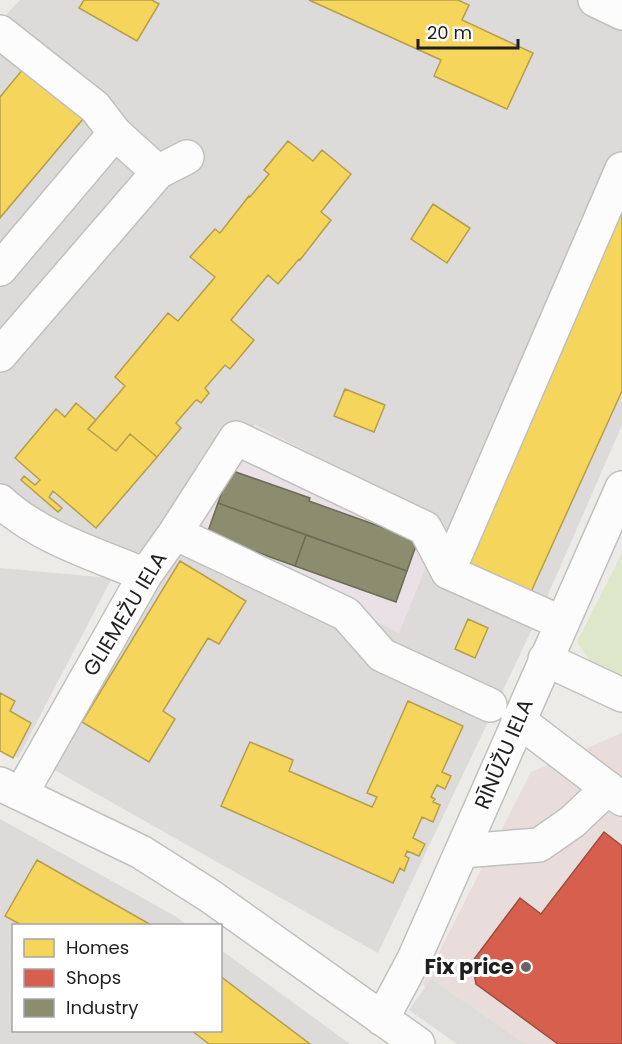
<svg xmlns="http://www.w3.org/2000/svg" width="622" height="1044" viewBox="0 0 622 1044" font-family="Poppins,sans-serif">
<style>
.residential{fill:#dcdbd9}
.commercial{fill:#e9dddc}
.industrial{fill:#eae1e7}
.grass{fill:#dee7ca}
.parking{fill:#dddcdb}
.homes{fill:#f6d55c;stroke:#b69e4a;stroke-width:1.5}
.shops{fill:#d6604d;stroke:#9f4c3f;stroke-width:1.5}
.industry{fill:#8c8c6e;stroke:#6b6b56;stroke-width:1.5}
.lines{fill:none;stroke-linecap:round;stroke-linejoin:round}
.minor-casing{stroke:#c0c0be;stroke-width:36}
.minor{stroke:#fcfcfc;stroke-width:33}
.poi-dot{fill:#676665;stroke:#fff;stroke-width:2}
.labels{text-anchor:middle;stroke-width:6;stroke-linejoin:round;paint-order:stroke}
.street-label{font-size:21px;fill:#1f1f1f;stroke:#fff}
.poi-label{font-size:21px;font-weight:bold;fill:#1f1f1f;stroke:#fff;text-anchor:end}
</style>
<rect width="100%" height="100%" fill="#edebe8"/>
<!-- residential -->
<path class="residential" d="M20 0H622V425L544 604 378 953 51 768 149 598 112 578 18 758 0 749V568L111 578 0 493V21Z
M0 819 175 916 187 925 14 926V1030H220L221 950 350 1044H0Z"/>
<!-- commercial -->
<path class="commercial" d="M622 733V1044H504L422 985 531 772Z"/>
<!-- industrial -->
<path class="industrial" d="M255 424 443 525 399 633 187 527Z"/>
<!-- grass -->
<path class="grass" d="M622 553V687L603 678 577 642Z"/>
<!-- parking -->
<path class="parking" d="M431 979 525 1044H457L409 1010Z"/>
<!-- homes -->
<path class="homes" d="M84 0H152L159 4 137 41 79 8Z
M309 0H458L469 5 462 20 533 53 507 109 434 76 441 60Z
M23 69 83 119 0 218V97Z
M288 141 313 161 322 150 351 174 321 212 331 220 300 260 299 259 278 284 268 275 231 320 254 340 230 369 225 365 205 388 209 393 201 403 197 400 195 401 176 423 181 428 157 457 130 434 116 451 88 429 125 386 115 377 168 313 178 321 215 277 190 257 215 229 220 233 249 196 250 197 269 174 264 170Z
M622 203V391L530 594 461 565Z
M433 204 470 228 447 263 411 239Z
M345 389 385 405 374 432 334 416Z
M76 403 96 420 88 429 116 451 130 434 157 457 96 528 53 491 49 497 62 508 58 512 21 480 24 476 35 485 40 480 15 458 56 409 65 417Z
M180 561 246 601 219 644 208 638 163 711 175 719 149 762 82 722Z
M468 619 488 628 475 658 455 649Z
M0 693 15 701 10 711 31 723 13 758 0 751Z
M408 701 463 726 442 772 451 776 445 789 437 785 431 797 435 799 433 802 440 805 433 822 422 817 413 838 425 844 419 856 407 851 405 856 409 858 404 871 400 868 393 883 221 806 250 742 293 760 289 771 372 807 377 797 367 793Z
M37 860 153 926H23L5 916Z
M220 976 310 1044H209L191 1030H220Z"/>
<!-- shops -->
<path class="shops" d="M604 832 622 846V1044H558L476 984 472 962 520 898 541 914Z"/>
<!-- industry -->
<path class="industry" d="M230 470 310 498 309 501 418 540 407 571 218 503Z
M218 503 306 535 295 566 207 534Z
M306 535 407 571 396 602 295 566Z"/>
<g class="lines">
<defs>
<path id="minor" d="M595 0 622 13
M0 32 95 107 115 133 158 172
M0 269 115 133
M0 355 158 172 187 157
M0 501C40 538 95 554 145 575
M175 533 346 614 382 655 490 705
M448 572 622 169
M545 659 622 695
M518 720 622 799
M0 784 141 852 210 896 418 1044
M21 794 145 575 175 533 236 438 425 528 448 572 562 623
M462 851 539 845 572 822 608 788
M382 1019 414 959 622 488"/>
</defs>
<!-- minor casing -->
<use href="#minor" class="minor-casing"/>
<!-- minor -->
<use href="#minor" class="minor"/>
</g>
<!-- markers -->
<circle class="poi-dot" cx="526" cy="967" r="6"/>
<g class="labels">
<!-- street labels -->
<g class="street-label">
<text transform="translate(125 614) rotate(-59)" y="7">GLIEMEŽU IELA</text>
<text transform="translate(504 754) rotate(-67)" y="7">RĪNŪŽU IELA</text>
</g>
<!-- poi labels -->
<g class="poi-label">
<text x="514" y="974">Fix price</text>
</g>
</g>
<!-- legend -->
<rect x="12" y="924" width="210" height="108" fill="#ffffff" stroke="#a5a5a5" stroke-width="1.5"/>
<rect x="24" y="939" width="30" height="18" fill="#f6d55c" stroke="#a5a5a5" stroke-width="1.5"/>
<text x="66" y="954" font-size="18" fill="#1f1f1f">Homes</text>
<rect x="24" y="969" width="30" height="18" fill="#d6604d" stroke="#a5a5a5" stroke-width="1.5"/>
<text x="66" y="984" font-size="18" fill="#1f1f1f">Shops</text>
<rect x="24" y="999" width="30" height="18" fill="#8c8c6e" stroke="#a5a5a5" stroke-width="1.5"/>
<text x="66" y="1014" font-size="18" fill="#1f1f1f">Industry</text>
<!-- scale -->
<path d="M418 39v9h100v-9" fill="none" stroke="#1f1f1f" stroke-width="3"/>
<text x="427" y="39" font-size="18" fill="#1f1f1f" stroke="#ffffff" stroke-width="4.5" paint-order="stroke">20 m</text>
</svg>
